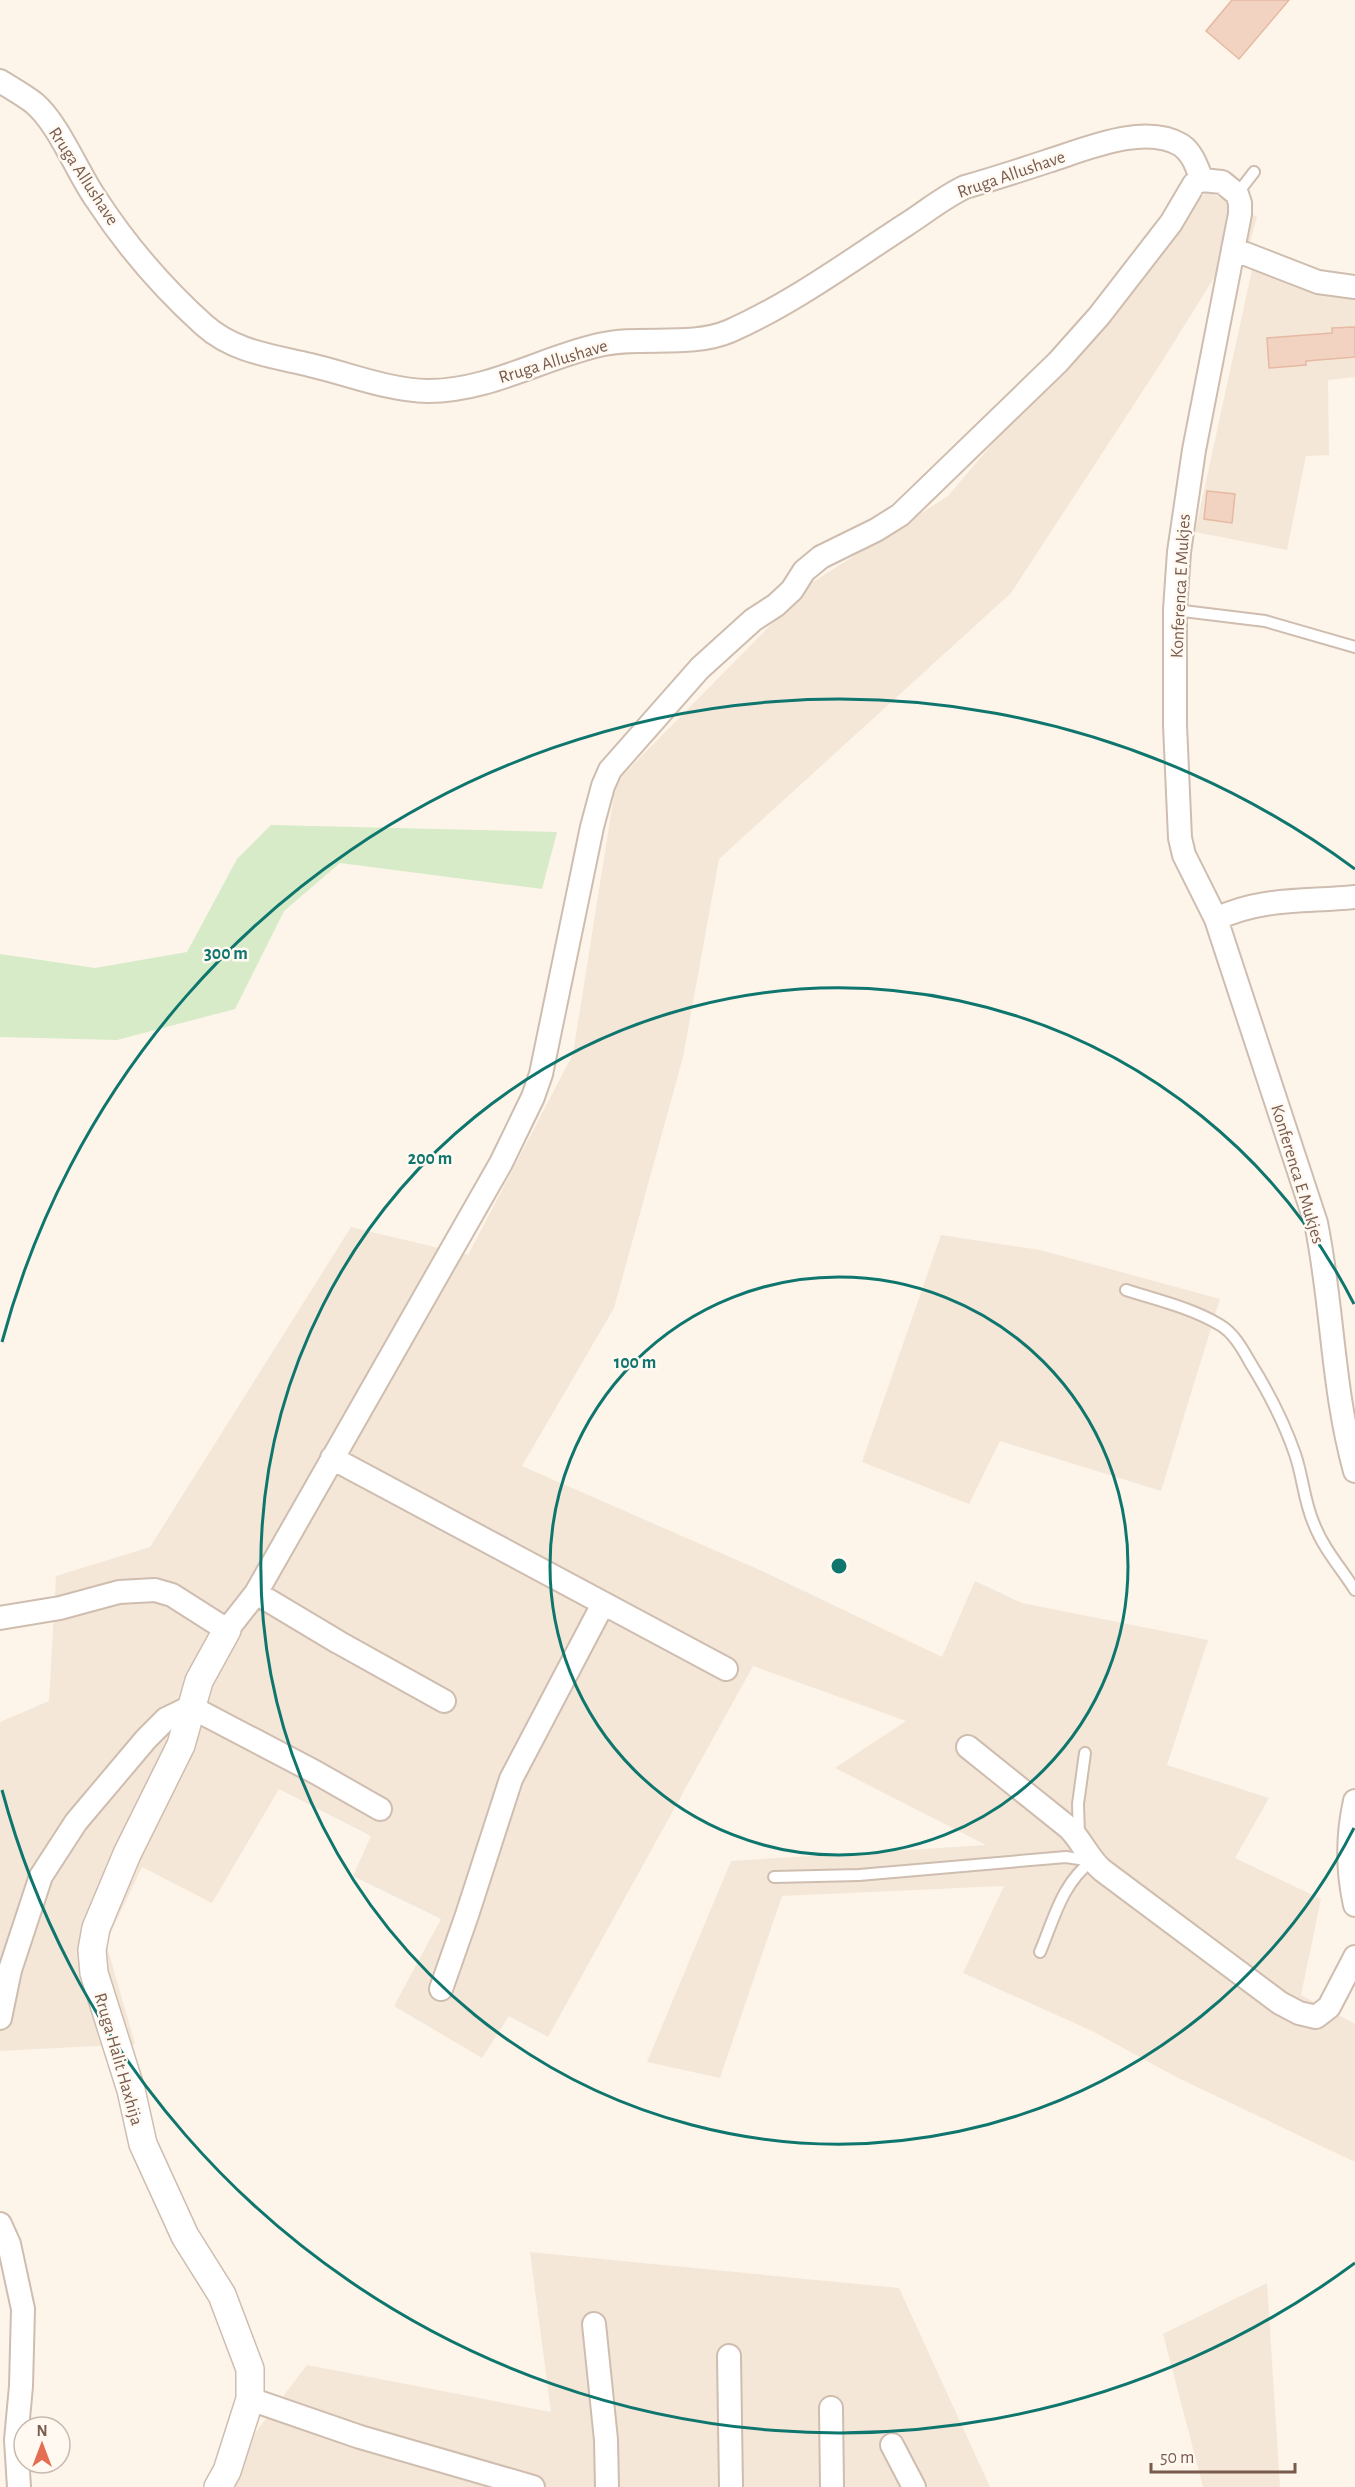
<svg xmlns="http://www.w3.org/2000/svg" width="1355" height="2487" viewBox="0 0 1355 2487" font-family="'Alegreya Sans',sans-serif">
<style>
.residential{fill:#f4e7d8}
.green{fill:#d7ebc8}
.building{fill:#f2d3c2;stroke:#e5b9a2;stroke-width:1.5}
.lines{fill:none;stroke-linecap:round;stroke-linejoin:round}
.service-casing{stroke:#cfbdaf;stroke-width:14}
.minor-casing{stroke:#cfbdaf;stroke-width:26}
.tertiary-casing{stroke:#cfbdaf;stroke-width:30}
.service{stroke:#fff;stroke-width:10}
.minor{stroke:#fff;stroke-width:22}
.tertiary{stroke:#fff;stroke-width:27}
.ring{fill:none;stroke:#0f766e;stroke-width:3}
.labels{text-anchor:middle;stroke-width:5;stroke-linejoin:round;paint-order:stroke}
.street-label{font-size:18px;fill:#785b4d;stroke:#fff9f1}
.centre{fill:#0f766e;stroke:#fff9f1;stroke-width:3}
.ring-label{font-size:18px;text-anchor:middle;font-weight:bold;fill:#0f766e;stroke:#fff9f1;stroke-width:5;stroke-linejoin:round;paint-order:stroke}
</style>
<rect width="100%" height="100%" fill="#fdf5ea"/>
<!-- residential -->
<path class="residential" d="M1207 191 1257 217 1248 249 1355 280V377L1328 380 1329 455 1306 456 1287 550 1195 532 1253 265 1227 257 1161 363 1011 593 719 859 683 1057 614 1308 522 1466 762 1571 942 1657 975 1581 1022 1603 1208 1640 1167 1765 1269 1798 1235 1858 1321 1899 1301 1995 1355 2024V2162L1178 2078 1092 2031 963 1973 1004 1886 782 1896 720 2078 647 2062 731 1861 986 1845 835 1768 906 1721 753 1666 548 2037 509 2016 482 2058 394 2006 441 1919 353 1876 371 1836 279 1789 212 1903 142 1867 106 1943 135 2044 0 2051V1722L49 1701 56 1576 150 1547 351 1227 468 1255 573 1054 616 782 813 582 948 496Z
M941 1235 1040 1250 1220 1299 1161 1491 1000 1441 969 1504 862 1462Z
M530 2252 899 2288 990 2487H214L307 2365 551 2412Z
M1267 2283 1280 2487H1203L1163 2334Z"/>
<!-- green -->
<path class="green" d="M271 825 557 832 542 889 340 863 284 911 235 1009 117 1040 0 1037V954L95 968 187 952 237 859Z"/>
<!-- building -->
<path class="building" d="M1232 0H1289L1239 59 1206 31Z
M1355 327V357L1306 361V365L1269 368 1267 338 1332 333V328Z
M1207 491 1235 494 1232 523 1204 519Z"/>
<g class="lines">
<defs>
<path id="service" d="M1237 194 1254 172
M1175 610 1265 621 1355 647
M1126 1290C1157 1300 1192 1308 1220 1325 1234 1333 1243 1350 1251 1364 1269 1393 1284 1422 1295 1454 1303 1477 1304 1502 1314 1524 1323 1548 1341 1568 1355 1590
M1079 1835 1078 1804 1085 1753
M774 1877 859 1875 1066 1857 1092 1861
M1040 1952C1054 1919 1062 1883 1092 1861"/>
<path id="minor" d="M0 81C11 88 24 95 34 103 59 124 77 172 96 199 126 245 164 289 204 325 234 352 273 356 310 365 349 374 387 390 428 391 489 391 542 358 599 345 641 335 690 348 730 331 793 303 850 261 907 224 927 211 944 197 965 187 993 179 1021 170 1048 161 1086 149 1145 123 1181 145 1193 153 1197 168 1202 180
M1233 249 1318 282 1355 287
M1216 919C1262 897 1306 902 1355 897
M332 1458 726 1669
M256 1593 338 1642 444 1701
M0 1618 60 1608 119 1592 155 1590 172 1595 227 1630 256 1593 501 1163 533 1097 541 1074 592 827 603 786 610 770 700 668 753 620 776 605 792 590 804 571 821 557 876 530 900 515 1058 362 1099 316 1171 223 1194 184 1202 180 1222 182 1237 194 1240 203V214L1194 450 1179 552 1175 610V725L1180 838 1184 855 1216 919 1316 1223C1333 1306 1332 1388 1355 1471
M968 1747 1069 1828C1082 1841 1088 1858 1102 1870L1280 2003 1299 2013 1316 2017 1329 2007 1355 1957
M1355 1801C1347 1837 1347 1869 1355 1905
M441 1989 467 1915 511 1779 603 1604
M0 2018 10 1970 41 1876 76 1822 146 1739 166 1719 191 1707 315 1772 380 1809
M0 2224 9 2244 23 2309 21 2386 16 2440 19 2487
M594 2324 606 2440 607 2487
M729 2356 731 2487
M250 2399 360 2437 533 2487
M831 2408 832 2487
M892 2445 914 2487"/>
<path id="tertiary" d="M218 2487 227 2471 250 2399V2369L222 2295 185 2236 143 2144 131 2090 94 1973 92 1950 96 1928 127 1854 181 1745 199 1681 227 1630"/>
</defs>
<!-- service casing -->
<use href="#service" class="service-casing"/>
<!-- minor casing -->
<use href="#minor" class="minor-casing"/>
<!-- tertiary casing -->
<use href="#tertiary" class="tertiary-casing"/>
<!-- service -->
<use href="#service" class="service"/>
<!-- minor -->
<use href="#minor" class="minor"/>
<!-- tertiary -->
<use href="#tertiary" class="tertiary"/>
</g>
<!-- distance rings -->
<g class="ring">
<circle cx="839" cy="1566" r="289"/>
<path d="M1354 1828A578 578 0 1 1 1354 1304"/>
<path d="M1355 2263A867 867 0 0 1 2 1790M2 1342A867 867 0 0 1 1355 869"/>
</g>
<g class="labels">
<!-- street labels -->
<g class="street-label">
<text transform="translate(1011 174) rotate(-19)" y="6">Rruga Allushave</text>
<text transform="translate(84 176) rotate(57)" y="6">Rruga Allushave</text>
<text transform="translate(553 361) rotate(-17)" y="6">Rruga Allushave</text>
<text transform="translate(1180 586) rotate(-87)" y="6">Konferenca E Mukjes</text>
<text transform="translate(1298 1174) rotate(73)" y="6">Konferenca E Mukjes</text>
<text transform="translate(119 2059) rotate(74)" y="6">Rruga Halit Haxhija</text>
</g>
</g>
<circle cx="839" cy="1566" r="9" class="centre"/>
<g class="ring-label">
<text x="226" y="959">300 m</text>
<text x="430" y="1164">200 m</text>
<text x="635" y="1368">100 m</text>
</g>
<!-- north arrow -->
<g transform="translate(42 2445)"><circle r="28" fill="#fff9f1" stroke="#c9baaf" stroke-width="1.5"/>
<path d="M0-4.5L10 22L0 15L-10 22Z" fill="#e56d51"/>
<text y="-9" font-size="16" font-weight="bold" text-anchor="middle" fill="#785b4d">N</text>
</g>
<!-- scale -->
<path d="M1151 2463v9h144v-9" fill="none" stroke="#785b4d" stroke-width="3"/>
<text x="1160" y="2463" font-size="18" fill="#785b4d" stroke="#fff9f1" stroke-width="4.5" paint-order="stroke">50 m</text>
</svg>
